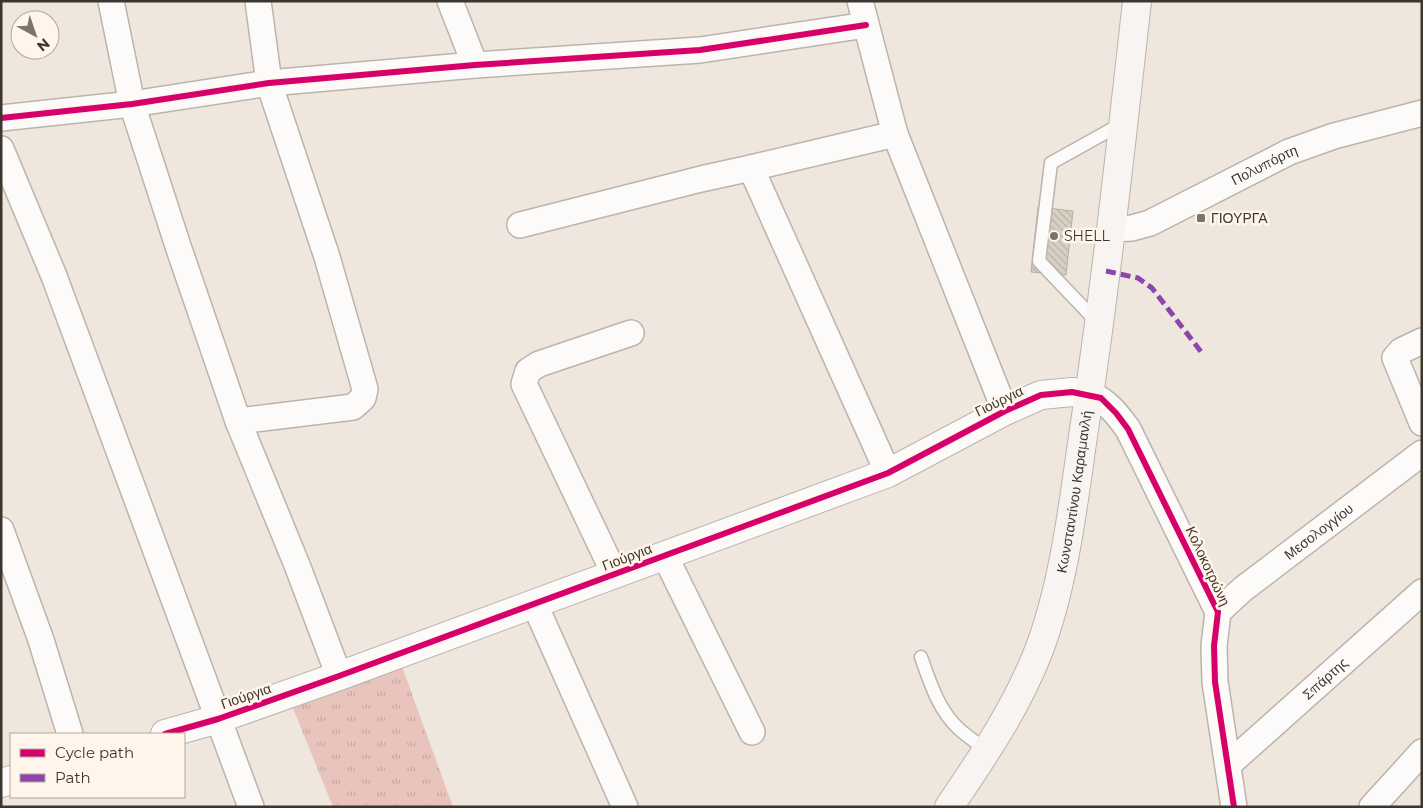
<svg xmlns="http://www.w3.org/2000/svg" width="1423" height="808" viewBox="0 0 1423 808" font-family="Montserrat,sans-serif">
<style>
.grass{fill:url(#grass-tufts)}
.building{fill:url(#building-back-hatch);stroke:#b5afa7}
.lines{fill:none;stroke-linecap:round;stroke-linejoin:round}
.service-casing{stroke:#bbb4ad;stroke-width:15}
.minor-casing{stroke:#bbb4ad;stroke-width:28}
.tertiary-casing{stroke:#bbb4ad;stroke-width:30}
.secondary-casing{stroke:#bbb4ad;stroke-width:30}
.service{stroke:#fdfbfa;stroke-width:12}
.minor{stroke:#fdfbfa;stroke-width:25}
.tertiary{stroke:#fdfbfa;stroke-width:28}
.secondary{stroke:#f8f4f1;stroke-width:28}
.quiet{stroke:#8e44ad;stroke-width:5;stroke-dasharray:10 5;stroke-linecap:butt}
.cycleway-casing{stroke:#fff5ea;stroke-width:9}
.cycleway{stroke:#d6006c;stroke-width:6}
.poi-dot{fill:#7b746c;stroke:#fff5ea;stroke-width:2}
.labels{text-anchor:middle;stroke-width:5;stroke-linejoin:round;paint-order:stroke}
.street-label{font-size:14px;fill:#3c362f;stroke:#fff5ea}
.poi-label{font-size:14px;fill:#3c362f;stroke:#fff5ea;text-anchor:start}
</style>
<defs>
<pattern id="grass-tufts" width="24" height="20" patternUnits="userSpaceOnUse" patternTransform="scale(1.25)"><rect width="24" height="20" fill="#e8c4bd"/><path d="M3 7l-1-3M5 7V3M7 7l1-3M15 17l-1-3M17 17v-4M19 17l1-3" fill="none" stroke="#c8a9a3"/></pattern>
<pattern id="building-back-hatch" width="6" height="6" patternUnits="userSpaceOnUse" patternTransform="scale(1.25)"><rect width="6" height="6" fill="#d8d0c2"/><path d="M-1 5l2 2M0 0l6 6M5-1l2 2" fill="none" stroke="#bab3a7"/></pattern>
</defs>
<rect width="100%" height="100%" fill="#efe6dd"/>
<!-- grass -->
<path class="grass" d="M393 642 453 807H333L282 681Z"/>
<!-- building -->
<path class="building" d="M1038 207 1073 211 1066 275 1031 272Z"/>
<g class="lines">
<defs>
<path id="service" d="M1098 323 1039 261 1051 163 1123 123
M921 657C930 683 939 711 959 729 968 737 978 744 988 751"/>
<g id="minor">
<path d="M111 1 132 104 178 246 238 421 297 565 339 676"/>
<path d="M450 1 475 65"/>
<path d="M860 1 895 134 1005 411"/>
<path d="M1 118 132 104 269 83 475 65 700 50 866 25"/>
<path d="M1 149 54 276 251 807"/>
<path d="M520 225 701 179 751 168"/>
<path id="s1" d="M1111 229 1132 228 1150 223 1289 152 1334 136 1422 113"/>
<path d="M1422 341 1401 351 1395 358 1422 423"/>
<path d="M1090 394C1107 401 1117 414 1128 429L1218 612 1214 646 1215 682 1234 807"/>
<path d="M238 421 353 407 363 398 365 389 327 257 269 83 258 1"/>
<path d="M888 473 751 168 895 134"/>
<path d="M1 530 41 640 70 734"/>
<path d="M665 556 752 732"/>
<path d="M615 575 524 384 528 371 539 364 631 333"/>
<path d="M535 605 625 807"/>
<path id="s2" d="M1218 612 1243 589 1422 453"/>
<path id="s3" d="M1228 765 1422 592"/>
<path d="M1372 807 1422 752"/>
</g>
<path id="tertiary" d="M165 734 218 719 339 676 888 473 1005 411 1041 395 1072 392 1090 394
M1 783 11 780"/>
<g id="secondary">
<path id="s4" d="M949 807C983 757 1017 707 1039 650 1064 584 1073 506 1083 436 1105 292 1121 146 1137 1"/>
</g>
</defs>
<!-- service casing -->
<use href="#service" class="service-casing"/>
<!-- minor casing -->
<use href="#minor" class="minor-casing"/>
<!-- tertiary casing -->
<use href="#tertiary" class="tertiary-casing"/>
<!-- secondary casing -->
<use href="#secondary" class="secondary-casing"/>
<!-- service -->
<use href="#service" class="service"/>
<!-- minor -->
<use href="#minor" class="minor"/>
<!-- tertiary -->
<use href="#tertiary" class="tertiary"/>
<!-- secondary -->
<use href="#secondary" class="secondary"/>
<!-- quiet -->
<path class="quiet" d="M1106 271 1138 278 1152 288 1202 353"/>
<defs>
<path id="cycleway" d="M1 118 132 104 269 83 475 65 700 50 866 25
M165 734 218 719 339 676 888 473 1005 411 1041 395 1072 392 1101 398 1116 413 1128 429 1218 612 1214 646 1215 682 1234 807"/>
</defs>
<!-- cycleway casing -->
<use href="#cycleway" class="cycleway-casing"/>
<!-- cycleway -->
<use href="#cycleway" class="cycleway"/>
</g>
<!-- markers -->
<g class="poi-dot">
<rect x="1196" y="213" width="10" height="10" rx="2.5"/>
<circle cx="1054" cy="236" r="5"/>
</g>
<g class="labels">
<!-- street labels -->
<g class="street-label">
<text dy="5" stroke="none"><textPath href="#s1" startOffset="168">Πολυπόρτη</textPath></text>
<text transform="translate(999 401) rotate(-26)" y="5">Γιούργια</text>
<text dy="5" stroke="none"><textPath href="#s4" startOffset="344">Κωνσταντίνου Καραμανλή</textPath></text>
<text dy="5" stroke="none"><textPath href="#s2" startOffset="129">Μεσολογγίου</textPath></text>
<text transform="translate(627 557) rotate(-21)" y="5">Γιούργια</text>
<text transform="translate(1208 566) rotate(65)" y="5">Κολοκοτρώνη</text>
<text dy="5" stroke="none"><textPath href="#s3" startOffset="130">Σπάρτης</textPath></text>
<text transform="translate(246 696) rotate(-19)" y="5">Γιούργια</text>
</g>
<!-- poi labels -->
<g class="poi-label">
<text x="1211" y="223">ΓΙΟΥΡΓΑ</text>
<text x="1064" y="241">SHELL</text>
</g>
</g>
<!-- border -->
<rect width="1423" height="808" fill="none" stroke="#3c362f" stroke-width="5"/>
<!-- legend -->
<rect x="10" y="733" width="175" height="65" fill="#fff5ea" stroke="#b1a99f"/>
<rect x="20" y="749" width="25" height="8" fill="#d6006c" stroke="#b1a99f"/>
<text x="55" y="758" font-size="15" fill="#3c362f">Cycle path</text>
<rect x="20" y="774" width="25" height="8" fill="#8e44ad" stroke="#b1a99f"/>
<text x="55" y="783" font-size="15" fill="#3c362f">Path</text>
<!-- north arrow -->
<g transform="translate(35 35) rotate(140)"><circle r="24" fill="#fff5ea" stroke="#b1a99f"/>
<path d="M0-4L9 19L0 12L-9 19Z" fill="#7b746c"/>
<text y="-8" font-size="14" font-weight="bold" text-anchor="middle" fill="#3c362f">N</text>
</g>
</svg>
